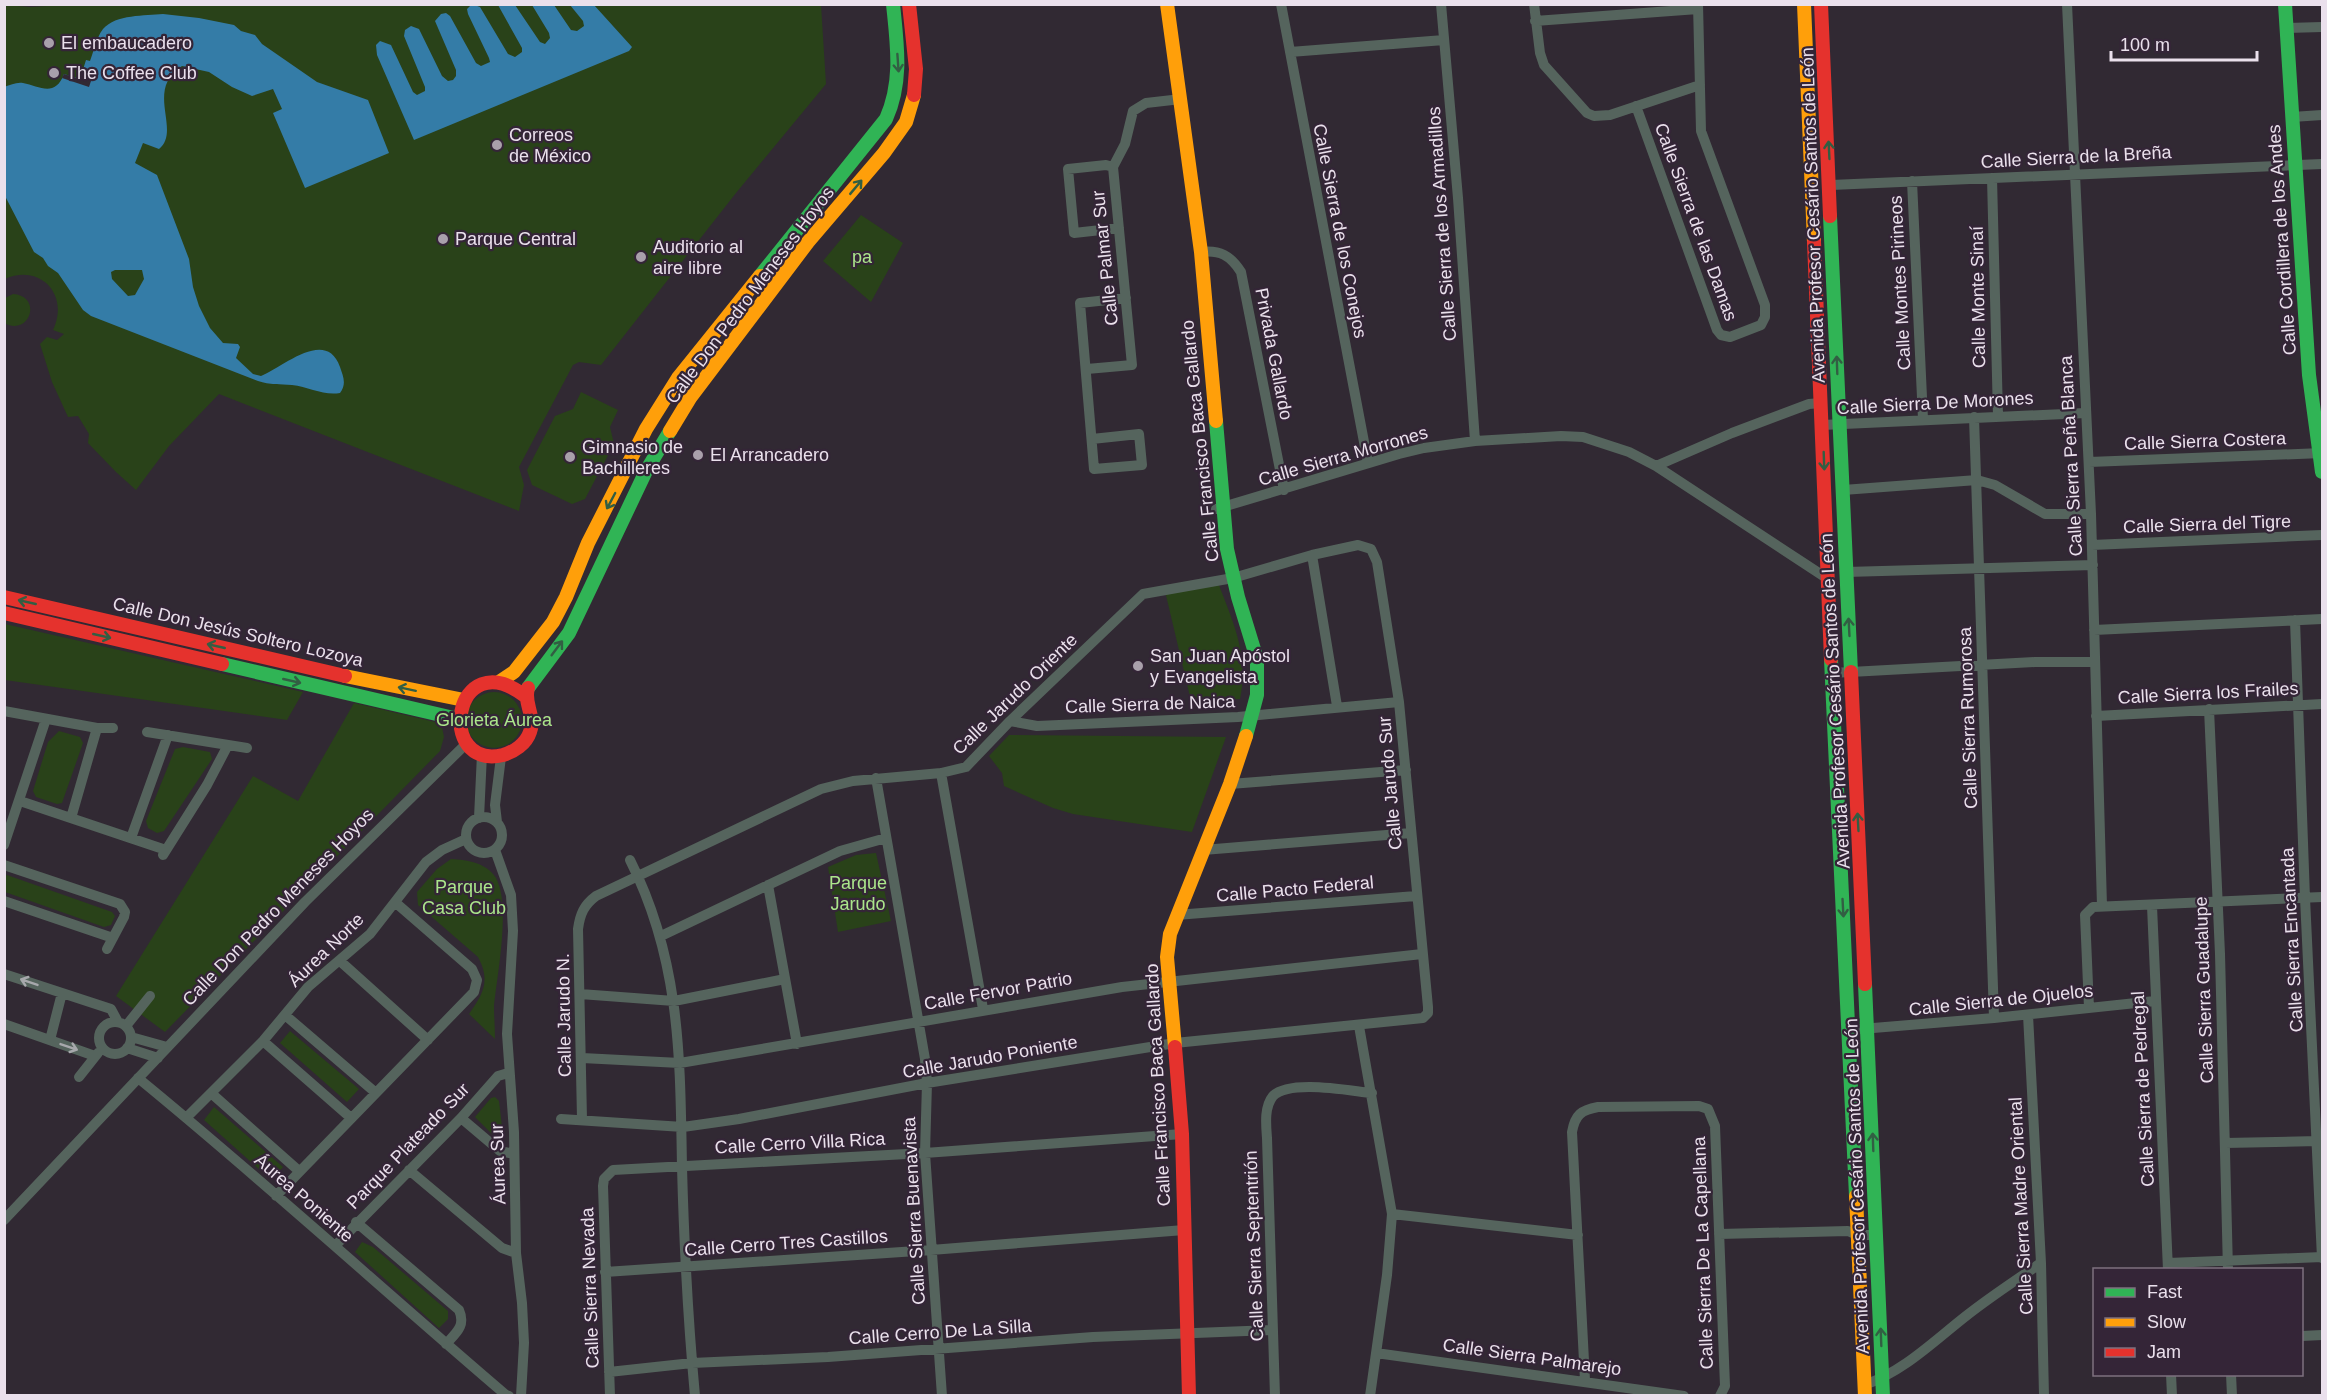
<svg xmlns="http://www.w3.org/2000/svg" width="2327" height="1400" viewBox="0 0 2327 1400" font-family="Arial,sans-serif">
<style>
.green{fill:#294219}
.water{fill:#347ca7;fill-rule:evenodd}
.pier{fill:#312933}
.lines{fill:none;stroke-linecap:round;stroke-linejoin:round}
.street{stroke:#55645d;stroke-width:10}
.fast{stroke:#30b455;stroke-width:14}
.slow{stroke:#ff9f0a;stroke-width:14}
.jam{stroke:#e5322d;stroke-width:14}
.oneway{stroke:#325e43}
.oneway2{stroke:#a7a8ac}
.poi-dot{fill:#a9a0ab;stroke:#342537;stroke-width:2}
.labels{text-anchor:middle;stroke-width:4.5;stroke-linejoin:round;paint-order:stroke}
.poi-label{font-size:18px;fill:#eae0ec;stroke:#342537;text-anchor:start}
.street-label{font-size:18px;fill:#eae0ec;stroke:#342537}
.park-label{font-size:18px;fill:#abe68b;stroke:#342537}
</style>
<rect width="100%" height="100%" fill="#312933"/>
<!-- green -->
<path class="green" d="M76 4 821 5 826 84 736 193 601 365 579 362 573 365 519 467 524 485 519 511 219 394 169 446 136 490 116 472 88 443 89 434 78 416 68 417 52 382 40 344 47 337 57 340 64 334 53 330C70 295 40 263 5 279V5L31 7Z
M861 215 903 243 871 302 823 261Z
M13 294C43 296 30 337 4 323L5 298Z
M581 392 618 410 610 427 614 444 585 499 572 504 532 485 527 470 555 416 573 409Z
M1217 580C1233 622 1249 654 1240 699L1191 701 1165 591Z
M5 624 303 692 287 720 5 680Z
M466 720a28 28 0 1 1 56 0a28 28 0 1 1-56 0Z
M354 703 435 722 442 727 444 737 440 751 165 1032 116 996 253 776 298 801Z
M59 731 80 737 83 743 62 803 57 804 36 797 33 791 48 742Z
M1009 735 1226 737 1192 832 1073 814 1053 808 1004 786 1002 773 989 756Z
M183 747 210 752 212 759 164 831 157 833 148 828 146 821 175 749Z
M876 853 891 921 838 932 828 867 856 855Z
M451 859C468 860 487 863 496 878 511 905 497 976 494 1006 494 1017 495 1028 495 1039L469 1014C483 994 491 981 478 957L418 905 417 892 437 869Z
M7 875 112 912 115 916 111 925 104 927 5 892V876Z
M290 1031 359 1089 347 1102 280 1043Z
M495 1097 499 1101 502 1127 500 1134 494 1136 475 1117 491 1098Z
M214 1107 283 1167 271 1180 204 1120Z
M362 1242 373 1247 448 1311V1319L439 1328 355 1252Z"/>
<!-- water -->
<path class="water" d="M472 4 480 7 508 54 515 57 522 52V48L498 5H515L540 42 545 44 550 38 549 33 532 5H554L571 30 577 31 584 26 583 21 570 5H594L632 47 629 51 414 140 377 55 376 45 380 41 391 45 413 92 417 95 425 91V87L404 36 405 30 411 26 419 29 442 76 448 81 453 80 456 76V70L435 21 441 14 446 13 450 16 476 63 481 66 490 62 489 58 468 14 467 9Z
M163 14 199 18 234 25 241 31 255 35 262 44 317 82 368 100 389 153 305 188 273 113 282 109 273 89 252 96 232 87 209 72 182 66C144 90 182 130 159 149L143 143 135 163 157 175 189 259 193 287 199 306 210 328 223 343 238 344 240 347 236 358 253 374 261 376C282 368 326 327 340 367 343 376 347 384 340 393 324 396 309 387 292 385 280 384 270 385 258 381L91 316 83 310 58 273 48 266 43 258 34 252 5 196 4 87C11 85 16 82 23 83 39 86 55 98 64 74L80 79 86 60 90 61C94 51 96 38 103 29 116 14 145 16 163 14ZM115 270H142L144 279 135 295 128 296 112 279 111 272Z"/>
<!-- pier -->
<path class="pier" d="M64 74 80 79 81 75 92 78 89 87 62 78Z"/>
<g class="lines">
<!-- street -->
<path class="street" d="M1281 4 1368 463
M1441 4 1458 198 1475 441
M1534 4 1540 53 1544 65 1587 113 1594 116 1610 115 1700 85
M2067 4 2091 514 2102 906
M1535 21 1698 9
M2287 28 2322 27
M1290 52 1444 40
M1636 106 1717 330 1721 335 1730 337 1761 325 1765 317V305L1701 131 1698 4
M2292 117 2322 115
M1113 167 1106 165 1068 169 1074 233 1119 228
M1992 178 1998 416
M1912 181 1923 419
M1831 185 2322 164
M1201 252C1220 250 1230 255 1241 272L1284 490
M1087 369 1132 365 1113 167 1125 144 1133 111 1146 103 1181 99
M1974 417 1994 1018
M1822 425 2086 413
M1092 439 1139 434 1142 465 1094 469 1080 303 1126 298
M2089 462 2322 453
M1656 466 1732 433 1809 404 1821 403
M1843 490 1977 480 1995 485 2045 514H2091
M1216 509 1399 454 1424 448 1475 441 1561 436 1583 437 1629 452 1656 466 1828 579
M2092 545 2322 535
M1312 555 1337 706
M1846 572 2093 565
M2295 620 2305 898 2322 1258
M2094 630 2322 619
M1832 673 2035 662H2094
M2209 709 2220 954 2228 1270
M4 711 97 728H113
M2096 716 2322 704
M1010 721 1037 726 1238 717 1399 702
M147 732 247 748
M941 773 983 1009
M876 778 925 1059 927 1083 925 1153 942 1396
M1230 784 1406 770
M20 801 166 850
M466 835a18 18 0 1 1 36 0a18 18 0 1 1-36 0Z
M71 818 97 728
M479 818 482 754
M497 822 495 805 501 757
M131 838 168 735
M4 845 46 719
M495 850 511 895 513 931 507 1034 514 1132 516 1253 522 1303 524 1343 521 1396
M1203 850 1411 833
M163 855 207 785 228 745
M630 860C681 961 680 1058 682 1167 684 1243 688 1320 695 1396
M4 865 120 904 125 912 124 917 107 949
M768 885 797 1044
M4 901 113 938
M2152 906 2168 1270
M1176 915 1416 896
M661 936 840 851 886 838
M340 961 428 1040
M4 974 111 1009 118 1022
M580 994 674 1001 785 979
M2089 1008 2085 915 2093 907 2322 897
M285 1015 376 1093
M2028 1015 2041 1263 2044 1396
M99 1038a16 16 0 1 1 32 0a16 16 0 1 1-32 0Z
M4 1024 95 1056
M126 1026 150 996
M1359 1026 1392 1214 1387 1275 1370 1396
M1849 1030 1994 1018 2155 1001
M131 1037 167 1047
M50 1040 62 993
M263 1041 351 1118
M127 1048 158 1058
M582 1058 680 1063 1122 987 1422 954
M79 1077 98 1053
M138 1078C264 1181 383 1290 506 1395L509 1396
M211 1093 299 1171
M187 1117 263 1041 308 987 370 934 426 862 442 850 466 839
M461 1118 500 1151 514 1154
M561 1119 683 1127 739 1119 927 1083 1175 1043 1423 1018 1428 1013V1007L1399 702 1377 562 1371 549 1358 545 1312 555 1233 578 1143 594 1010 721 966 767 941 773 853 781 821 789 596 896C584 905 580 914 578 929L582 1119
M2225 1143 2318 1141
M409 1170 502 1248 516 1253
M276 1196 474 992 477 980 472 969 396 903
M1392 1214 1578 1235
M4 1220 305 902 467 743
M356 1222 459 1310C466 1326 456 1333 446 1344
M1719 1234 1848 1231 1857 1235H1877
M335 1246 461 1118 498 1076 508 1073
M2168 1263 2322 1257
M605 1272 931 1250 1184 1230
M2302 1336 2322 1335
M1376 1353 1684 1396
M609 1372 692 1363 828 1357 1093 1337 1273 1330
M2171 1374 2172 1396
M2231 1374 2232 1396
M1585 1380 1572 1132C1575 1115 1581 1110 1598 1107L1699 1106 1708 1109 1715 1126 1725 1386 1720 1396
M1864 1385C1903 1372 1934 1341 1966 1316 1990 1297 2016 1280 2041 1263
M610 1396 603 1186 604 1179 613 1170 925 1153 1182 1134
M1275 1396 1267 1138C1266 1125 1264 1107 1273 1096 1290 1079 1350 1091 1372 1093"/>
<!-- fast -->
<path class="fast" d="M2285 4 2309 375 2322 472
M1830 216 1851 672
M760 276 886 119C903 81 897 44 893 4
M1216 421 1227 549 1238 597 1257 659V695L1246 736
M1831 659 1856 1196
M222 664 458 719
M528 688 569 633 646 471 670 431
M1865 984 1883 1396"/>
<!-- slow -->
<path class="slow" d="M1167 4 1201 252 1216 421
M1804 4 1814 242
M670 431 690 398 808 242 884 153 906 122 914 95
M345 676 464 700
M499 682 514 672 553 622 566 597 588 543 646 429 678 378 760 276
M1175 1047 1167 957 1170 934 1230 784 1246 736
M1856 1196 1865 1396"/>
<!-- jam -->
<path class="jam" d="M909 4 916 69 914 95
M1821 4 1830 216
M1814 242 1831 659
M4 597 345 676
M4 613 222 664
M1851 672 1865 984
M525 696C453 641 435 771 503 755 514 752 526 744 530 732 536 716 523 703 528 688
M1175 1047 1182 1134 1189 1396"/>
</g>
<!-- one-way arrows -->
<defs><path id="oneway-shaft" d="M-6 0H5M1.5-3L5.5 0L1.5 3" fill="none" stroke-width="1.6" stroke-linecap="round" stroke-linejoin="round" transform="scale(1.5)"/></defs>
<g class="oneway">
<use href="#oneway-shaft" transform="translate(898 63) rotate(86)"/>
<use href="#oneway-shaft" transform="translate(1829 150) rotate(-93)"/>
<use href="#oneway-shaft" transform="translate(856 187) rotate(-50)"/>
<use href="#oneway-shaft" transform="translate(1837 365) rotate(-92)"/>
<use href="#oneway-shaft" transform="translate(1824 461) rotate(88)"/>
<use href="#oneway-shaft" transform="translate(611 501) rotate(118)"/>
<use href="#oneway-shaft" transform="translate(27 602) rotate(-167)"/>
<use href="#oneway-shaft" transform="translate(1849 627) rotate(-93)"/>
<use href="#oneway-shaft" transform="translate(102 636) rotate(13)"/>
<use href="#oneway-shaft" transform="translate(216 646) rotate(-167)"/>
<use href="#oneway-shaft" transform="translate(557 648) rotate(-53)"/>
<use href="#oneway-shaft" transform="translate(292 681) rotate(13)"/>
<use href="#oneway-shaft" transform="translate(407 689) rotate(-168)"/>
<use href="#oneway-shaft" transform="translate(1858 822) rotate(-93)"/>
<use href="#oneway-shaft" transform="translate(1843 908) rotate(87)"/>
<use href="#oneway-shaft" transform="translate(1873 1142) rotate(-92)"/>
<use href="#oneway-shaft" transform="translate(1881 1337) rotate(-92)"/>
</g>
<g class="oneway2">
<use href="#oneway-shaft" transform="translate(29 982) rotate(-161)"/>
<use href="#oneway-shaft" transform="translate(69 1047) rotate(19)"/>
</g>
<!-- markers -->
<g class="poi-dot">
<circle cx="49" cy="43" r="6"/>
<circle cx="54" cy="73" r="6"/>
<circle cx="497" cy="145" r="6"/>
<circle cx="443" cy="239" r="6"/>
<circle cx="641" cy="257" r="6"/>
<circle cx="698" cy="455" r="6"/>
<circle cx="570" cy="457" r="6"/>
<circle cx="1138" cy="666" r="6"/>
</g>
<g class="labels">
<!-- poi labels -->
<g class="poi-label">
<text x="61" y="49">El embaucadero</text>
<text x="66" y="79">The Coffee Club</text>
<text x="509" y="141">Correos<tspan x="509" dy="21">de México</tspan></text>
<text x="455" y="245">Parque Central</text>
<text x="653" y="253">Auditorio al<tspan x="653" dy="21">aire libre</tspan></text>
<text x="582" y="453">Gimnasio de<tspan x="582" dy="21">Bachilleres</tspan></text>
<text x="710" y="461">El Arrancadero</text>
<text x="1150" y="662">San Juan Apóstol<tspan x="1150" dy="21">y Evangelista</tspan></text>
</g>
<!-- street labels -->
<g class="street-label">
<text transform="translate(2076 157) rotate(-3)" y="6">Calle Sierra de la Breña</text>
<text transform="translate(1813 215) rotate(-92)" y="6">Avenida Profesor Cesário Santos de León</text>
<text transform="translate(1696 222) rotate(70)" y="6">Calle Sierra de las Damas</text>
<text transform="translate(1442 224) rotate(-94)" y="6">Calle Sierra de los Armadillos</text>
<text transform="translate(1340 231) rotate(79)" y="6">Calle Sierra de los Conejos</text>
<text transform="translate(2282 240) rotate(-94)" y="6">Calle Cordillera de los Andes</text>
<text transform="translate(1105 258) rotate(-96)" y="6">Calle Palmar Sur</text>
<text transform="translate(1900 283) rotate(-93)" y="6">Calle Montes Pirineos</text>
<text transform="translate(750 295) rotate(-53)" y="6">Calle Don Pedro Meneses Hoyos</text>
<text transform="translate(1978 297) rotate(-91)" y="6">Calle Monte Sinaí</text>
<text transform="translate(1274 354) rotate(79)" y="6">Privada Gallardo</text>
<text transform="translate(1935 403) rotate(-3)" y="6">Calle Sierra De Morones</text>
<text transform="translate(1200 441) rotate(-96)" y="6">Calle Francisco Baca Gallardo</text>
<text transform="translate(2205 441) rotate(-2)" y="6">Calle Sierra Costera</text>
<text transform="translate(1343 456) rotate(-16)" y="6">Calle Sierra Morrones</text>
<text transform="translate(2071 456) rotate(-93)" y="6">Calle Sierra Peña Blanca</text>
<text transform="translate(2207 524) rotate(-2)" y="6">Calle Sierra del Tigre</text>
<text transform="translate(238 632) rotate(13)" y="6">Calle Don Jesús Soltero Lozoya</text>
<text transform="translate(2208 693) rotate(-3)" y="6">Calle Sierra los Frailes</text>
<text transform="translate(1015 694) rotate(-44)" y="6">Calle Jarudo Oriente</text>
<text transform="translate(1835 701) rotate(-93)" y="6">Avenida Profesor Cesário Santos de León</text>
<text transform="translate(1150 704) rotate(-2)" y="6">Calle Sierra de Naica</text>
<text transform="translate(1968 718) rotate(-92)" y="6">Calle Sierra Rumorosa</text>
<text transform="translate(1390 783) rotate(-95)" y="6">Calle Jarudo Sur</text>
<text transform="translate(1295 889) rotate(-5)" y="6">Calle Pacto Federal</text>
<text transform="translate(278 907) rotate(-46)" y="6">Calle Don Pedro Meneses Hoyos</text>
<text transform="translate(2292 940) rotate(-93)" y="6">Calle Sierra Encantada</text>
<text transform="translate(326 950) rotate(-44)" y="6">Áurea Norte</text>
<text transform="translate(2204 990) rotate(-92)" y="6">Calle Sierra Guadalupe</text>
<text transform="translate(998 991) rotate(-10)" y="6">Calle Fervor Patrio</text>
<text transform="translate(2001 1000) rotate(-6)" y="6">Calle Sierra de Ojuelos</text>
<text transform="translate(564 1015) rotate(-91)" y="6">Calle Jarudo N.</text>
<text transform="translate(990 1057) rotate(-10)" y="6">Calle Jarudo Poniente</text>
<text transform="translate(1158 1085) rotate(-93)" y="6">Calle Francisco Baca Gallardo</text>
<text transform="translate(2143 1089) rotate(-93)" y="6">Calle Sierra de Pedregal</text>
<text transform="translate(800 1143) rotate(-3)" y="6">Calle Cerro Villa Rica</text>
<text transform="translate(408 1146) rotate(-46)" y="6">Parque Plateado Sur</text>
<text transform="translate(498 1164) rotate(-92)" y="6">Áurea Sur</text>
<text transform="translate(1857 1186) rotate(-92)" y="6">Avenida Profesor Cesário Santos de León</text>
<text transform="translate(304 1198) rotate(41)" y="6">Áurea Poniente</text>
<text transform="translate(2021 1206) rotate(-93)" y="6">Calle Sierra Madre Oriental</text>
<text transform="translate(914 1211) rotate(-93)" y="6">Calle Sierra Buenavista</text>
<text transform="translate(786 1243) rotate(-4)" y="6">Calle Cerro Tres Castillos</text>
<text transform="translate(1254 1246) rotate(-92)" y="6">Calle Sierra Septentrión</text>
<text transform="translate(1703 1253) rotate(-92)" y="6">Calle Sierra De La Capellana</text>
<text transform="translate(590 1288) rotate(-92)" y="6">Calle Sierra Nevada</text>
<text transform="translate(940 1332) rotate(-4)" y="6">Calle Cerro De La Silla</text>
<text transform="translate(1532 1357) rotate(8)" y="6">Calle Sierra Palmarejo</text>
</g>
<!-- park labels -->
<g class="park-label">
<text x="862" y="263">pa</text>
<text x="494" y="726">Glorieta Áurea</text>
<text x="858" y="889">Parque<tspan x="858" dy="21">Jarudo</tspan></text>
<text x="464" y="893">Parque<tspan x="464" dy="21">Casa Club</tspan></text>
</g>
</g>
<!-- border -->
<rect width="2327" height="1400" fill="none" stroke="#eae0ec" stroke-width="12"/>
<!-- legend -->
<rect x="2093" y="1268" width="210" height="108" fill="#342537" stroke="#7d707f" stroke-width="1.5"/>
<rect x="2105" y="1288" width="30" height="9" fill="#30b455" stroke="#7d707f" stroke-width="1.5"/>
<text x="2147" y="1298" font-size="18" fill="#eae0ec">Fast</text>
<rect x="2105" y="1318" width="30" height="9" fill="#ff9f0a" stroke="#7d707f" stroke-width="1.5"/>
<text x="2147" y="1328" font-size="18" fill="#eae0ec">Slow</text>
<rect x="2105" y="1348" width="30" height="9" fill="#e5322d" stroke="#7d707f" stroke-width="1.5"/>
<text x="2147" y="1358" font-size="18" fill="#eae0ec">Jam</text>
<!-- scale -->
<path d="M2111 51v9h146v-9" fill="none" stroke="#eae0ec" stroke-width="3"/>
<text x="2120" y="51" font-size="18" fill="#eae0ec" stroke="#342537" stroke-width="4.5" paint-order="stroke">100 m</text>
</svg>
